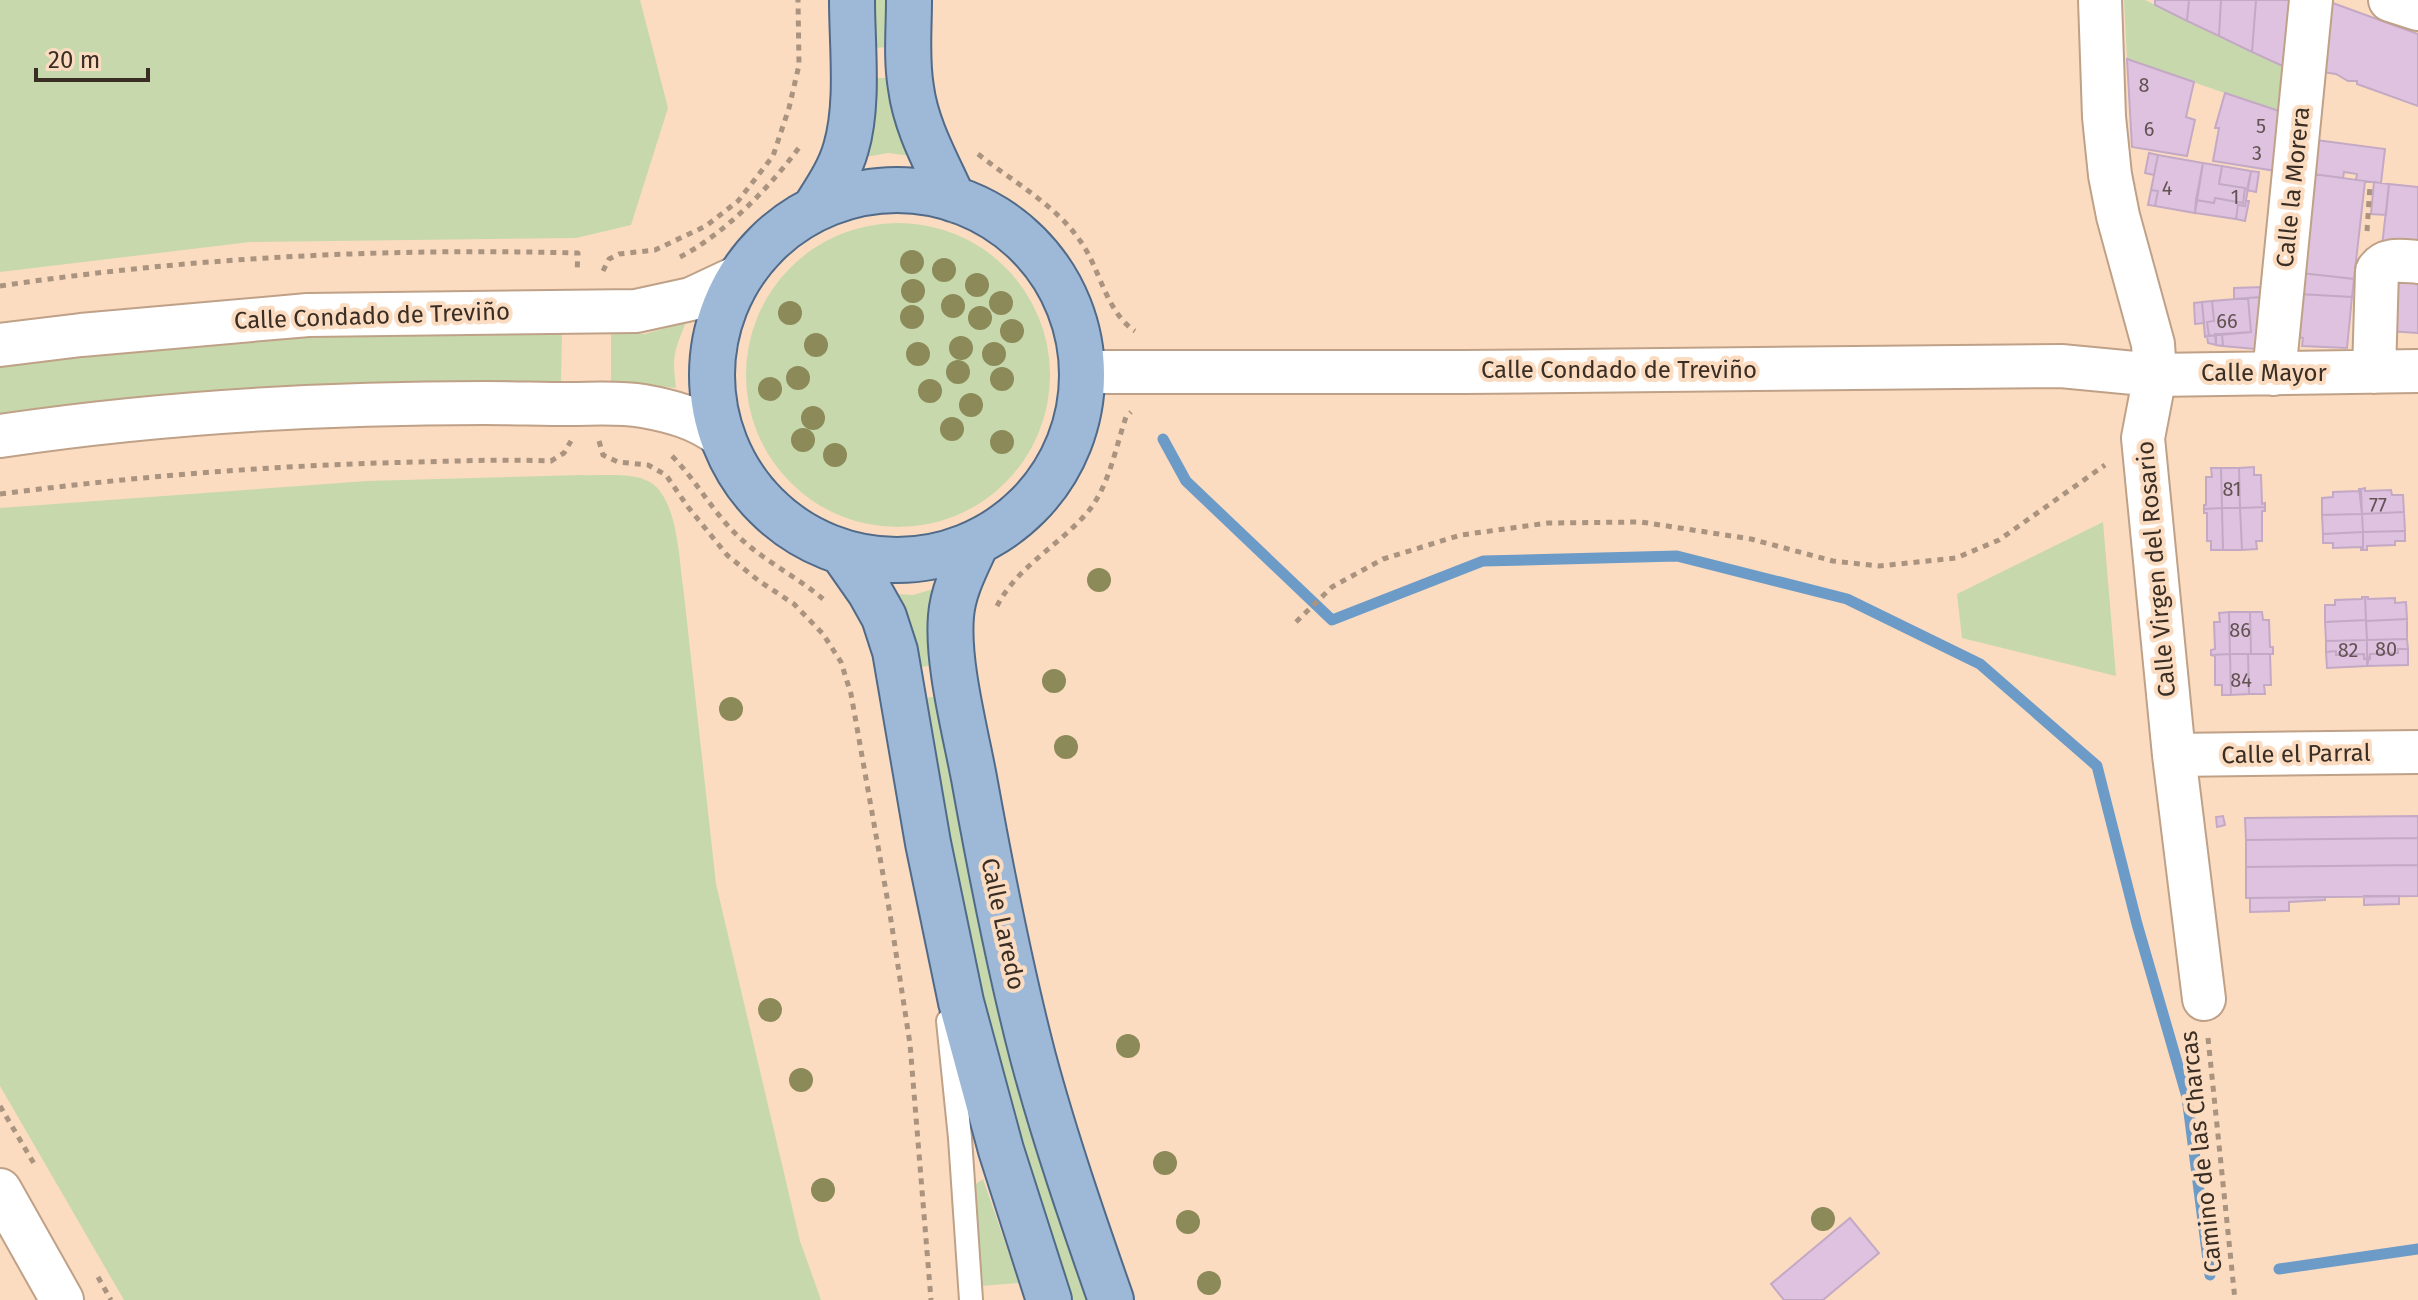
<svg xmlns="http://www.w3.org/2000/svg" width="2418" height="1300" viewBox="0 0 2418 1300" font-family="'Fira Sans',sans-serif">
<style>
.green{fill:#c6d8ac}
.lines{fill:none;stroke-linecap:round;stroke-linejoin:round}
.stream{stroke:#6d9bc8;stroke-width:11}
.building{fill:#dec2df;stroke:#c4a9c5;stroke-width:2}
.service-casing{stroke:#bfa188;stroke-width:26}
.minor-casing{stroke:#bfa188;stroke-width:46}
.primary-casing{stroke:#516a88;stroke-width:48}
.path{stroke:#aa937f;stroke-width:5;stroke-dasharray:6 6;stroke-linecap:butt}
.service{stroke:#fff;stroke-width:22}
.minor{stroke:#fff;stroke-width:42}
.primary{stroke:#9eb9d8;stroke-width:44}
.tree{fill:#8c8a58}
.labels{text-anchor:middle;stroke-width:8;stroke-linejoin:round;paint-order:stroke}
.number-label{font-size:20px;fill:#635353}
.street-label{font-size:24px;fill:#3a2e24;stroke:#fbdcc1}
</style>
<rect width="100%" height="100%" fill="#fbdcc1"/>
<!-- green -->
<path class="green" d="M0 0H640L668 108 631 225 576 238 250 242 0 272Z
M873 0H889V47L873 48Z
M2124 0H2145L2287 68 2282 113 2127 59Z
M876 78H889L912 156 888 153 865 157C872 130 877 106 876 78Z
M746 375a152 152 0 1 1 304 0a152 152 0 1 1-304 0Z
M686 322C674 352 672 356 676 388L611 381V333L645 334Z
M562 331 561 383C481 382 402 381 322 385 214 390 107 403 0 415V365L118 351 311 336Z
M583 475C603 476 632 472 650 482 677 498 679 557 683 586L716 884 800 1241 821 1300H124L0 1086V508L367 481Z
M2103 522 2116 676 1962 638 1957 594Z
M937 588 936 665 921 667 910 619 896 594 913 595Z
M939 696 1028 1117 1086 1300H1070C1053 1246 1034 1192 1019 1138 979 993 947 847 926 698Z
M983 1179 1019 1283 981 1286 976 1184Z"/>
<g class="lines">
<!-- stream -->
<path class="stream" d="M1163 439 1186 481 1332 620 1483 561 1677 556 1847 599 1980 664 2097 766 2137 924 2187 1097 2210 1275
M2279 1269 2418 1249"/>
</g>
<!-- building -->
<path class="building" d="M2155 0H2189L2187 21 2155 5Z
M2189 0H2221L2219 36 2187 21Z
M2221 0H2256L2252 52 2219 36Z
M2256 0H2294L2287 68 2252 52Z
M2330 2 2418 34V106L2357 84V81H2348L2336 74 2322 72Z
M2127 59 2194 82 2186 117 2195 120 2187 156 2132 147Z
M2225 93 2282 112 2276 171 2213 161 2219 128H2215Z
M2316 140 2385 149 2381 183 2356 180 2357 174 2344 172 2343 178 2313 174Z
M2149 153 2158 155 2154 175 2145 173Z
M2158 155 2203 163 2195 213 2155 206 2158 191 2151 190Z
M2203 163 2222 166 2219 184 2245 188 2243 203 2215 198 2214 203 2196 200Z
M2222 166 2251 171 2245 206 2238 205 2236 219 2195 213 2196 200 2214 203 2215 198 2243 203 2245 188 2219 184Z
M2251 171 2259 172 2256 192 2247 190Z
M2313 174 2365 181 2354 279 2301 273Z
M2374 182 2389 184 2386 215 2371 214Z
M2389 184 2418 187V250L2382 246Z
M2151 190 2158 191 2155 206 2148 205Z
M2246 201H2249L2245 221 2236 219 2238 205 2245 206Z
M2301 273 2354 279 2352 297 2299 294Z
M2394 273 2418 275V333L2389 331Z
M2262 287 2261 297 2234 299V288Z
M2299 294 2352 297 2347 348 2302 346 2303 338 2294 336Z
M2261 297 2255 349 2223 346 2222 334 2251 332 2248 298Z
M2248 298 2251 332 2209 336 2207 322 2214 321 2212 301Z
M2212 301 2214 321 2207 322 2209 336 2205 337 2202 302Z
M2202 302 2204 323 2195 324 2194 303Z
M2215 334H2222L2223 346 2216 345Z
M2216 335V345L2208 343 2207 336Z
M2254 467V475H2261L2262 504 2265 503V507L2240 508 2239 468Z
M2211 468H2221L2222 508 2204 509V505H2206V477H2212Z
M2221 468H2239L2240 508H2222Z
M2359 488 2362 514 2322 515V498L2333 497V492L2359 491Z
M2365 488V491L2391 490 2392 495H2403L2404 512 2362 514 2361 489Z
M2265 507V511H2262V541H2256L2257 549 2242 550 2240 508Z
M2222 508H2240L2242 550H2223Z
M2222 508 2223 550H2211V541H2207V513H2204V509Z
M2404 512 2405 531 2363 532 2362 514Z
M2362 514 2363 532 2323 534 2322 515Z
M2405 531V541H2395V545L2367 546V550H2363V532Z
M2363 532V550H2361V547L2333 548V543H2323V534Z
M2362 597H2365L2366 620 2325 622V605H2335V600L2362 599Z
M2365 597H2368V599L2395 598V603L2406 602 2407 619 2366 621Z
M2229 612H2250L2251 654H2230Z
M2229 612 2230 654 2211 655V650L2215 649 2214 622H2220L2219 613Z
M2250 612H2262L2263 620H2269L2270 647H2273V654H2251Z
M2407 619V639L2367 640 2366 621Z
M2366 620 2367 640 2326 641 2325 622Z
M2407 639 2408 649H2398V653L2370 654V659H2367V640Z
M2367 640V659H2364V654L2336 655V651L2326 652V641Z
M2398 649H2408V665L2367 666 2370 654 2398 653Z
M2336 651V655L2364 654V659H2367V666L2327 668 2326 652Z
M2230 654H2248L2249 694 2231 695Z
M2230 654 2231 695H2222V685H2215V656L2211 655Z
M2248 654H2270L2271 685H2264L2265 694H2249Z
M2223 816 2225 825 2217 827 2216 817Z
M2418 816V838L2246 840 2245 818Z
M2418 838V865L2246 867V840Z
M2418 865V896L2246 898V867Z
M2364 896H2399V904L2364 905Z
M2325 897V900L2289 902V911L2250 912V898Z
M1850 1218 1879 1253 1823 1300H1784L1771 1284Z"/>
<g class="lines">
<defs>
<path id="service" d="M948 1021 960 1138 971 1300"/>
<path id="minor" d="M2100 0 2104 117 2110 175 2118 216 2153 344 2155 375 2143 438 2174 755 2204 999
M2390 0 2418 9
M0 345 81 335 308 315 636 311 691 299 740 276
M1083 372H1464L2061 366 2155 375 2418 371
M2374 372 2377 271C2386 257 2403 261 2418 262
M2274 374 2311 0
M0 436C161 412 323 403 485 403 513 403 542 404 570 404 594 404 619 402 643 406 671 411 698 418 721 436
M2174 755 2418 752
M0 1190 62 1300"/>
<path id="primary" d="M909 0C909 29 906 59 911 88 916 127 937 163 953 199
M712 375a185 185 0 1 1 370 0a185 185 0 1 1-370 0Z
M815 208C827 189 840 170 846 148 859 104 852 46 852 0
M977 542C966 566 953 590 951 616 947 663 965 730 974 778 991 872 1009 965 1033 1057 1055 1139 1083 1220 1111 1300
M842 552 870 592 884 617 895 651 928 843 961 1002 1001 1150 1049 1300"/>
</defs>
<!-- service casing -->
<use href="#service" class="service-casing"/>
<!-- minor casing -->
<use href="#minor" class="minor-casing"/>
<!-- primary casing -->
<use href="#primary" class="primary-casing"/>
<!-- path -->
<path class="path" d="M978 154C1013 182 1055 204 1081 242 1100 269 1106 312 1135 331
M2367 231 2370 185
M680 257C726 233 771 186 801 145
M603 271 609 259 619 254 655 250 706 226 738 201 773 156 789 108 799 65 798 0
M0 286C192 257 385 248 578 253L577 272
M599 441 603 455 618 462 648 465 666 475 688 507 727 555 759 581 794 604 823 634 841 662 851 694 890 914 910 1044 931 1300
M672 456C697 481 713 513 739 537 764 561 796 576 823 599
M0 494C139 476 277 465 417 462 462 461 506 459 551 461L564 453 571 441
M997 606C1017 567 1058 546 1086 514 1109 488 1115 449 1126 417L1131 412
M1296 622 1332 587 1383 559 1461 535 1548 523 1641 522 1751 539 1833 561 1879 566 1956 558 1999 540 2105 465
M2208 1038 2235 1300
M0 1106 36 1167
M98 1277 111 1300"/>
<!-- service -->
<use href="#service" class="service"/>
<!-- minor -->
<use href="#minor" class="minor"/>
<!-- primary -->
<use href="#primary" class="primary"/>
</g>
<!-- trees -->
<g class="tree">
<circle cx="912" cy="262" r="12"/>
<circle cx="944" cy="270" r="12"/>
<circle cx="977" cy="285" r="12"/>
<circle cx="913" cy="291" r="12"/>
<circle cx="1001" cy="303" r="12"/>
<circle cx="953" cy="306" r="12"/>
<circle cx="790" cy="313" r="12"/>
<circle cx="912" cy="317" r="12"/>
<circle cx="980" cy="318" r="12"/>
<circle cx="1012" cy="331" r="12"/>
<circle cx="816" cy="345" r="12"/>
<circle cx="961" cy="348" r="12"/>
<circle cx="918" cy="354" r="12"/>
<circle cx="994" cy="354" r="12"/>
<circle cx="958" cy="372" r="12"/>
<circle cx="798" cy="378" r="12"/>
<circle cx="1002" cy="379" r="12"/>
<circle cx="770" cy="389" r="12"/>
<circle cx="930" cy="391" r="12"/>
<circle cx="971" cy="405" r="12"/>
<circle cx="813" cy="418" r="12"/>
<circle cx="952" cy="429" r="12"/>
<circle cx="803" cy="440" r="12"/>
<circle cx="1002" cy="442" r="12"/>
<circle cx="835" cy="455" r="12"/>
<circle cx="1099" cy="580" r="12"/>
<circle cx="1054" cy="681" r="12"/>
<circle cx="731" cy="709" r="12"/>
<circle cx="1066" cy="747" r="12"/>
<circle cx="770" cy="1010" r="12"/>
<circle cx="1128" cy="1046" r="12"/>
<circle cx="801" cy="1080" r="12"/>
<circle cx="1165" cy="1163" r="12"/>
<circle cx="823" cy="1190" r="12"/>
<circle cx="1823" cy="1219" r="12"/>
<circle cx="1188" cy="1222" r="12"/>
<circle cx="1209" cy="1283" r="12"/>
</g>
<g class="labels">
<!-- number labels -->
<g class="number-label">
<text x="2144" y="92">8</text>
<text x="2261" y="133">5</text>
<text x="2149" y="136">6</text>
<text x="2257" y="160">3</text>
<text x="2167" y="195">4</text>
<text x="2235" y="204">1</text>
<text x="2227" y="328">66</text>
<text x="2232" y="496">81</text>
<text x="2378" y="512">77</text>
<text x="2240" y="637">86</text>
<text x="2386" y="656">80</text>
<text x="2348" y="657">82</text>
<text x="2241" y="687">84</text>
</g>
<!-- street labels -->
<g class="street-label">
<text transform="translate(2293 187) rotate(-84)" y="8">Calle la Morera</text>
<text transform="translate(372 316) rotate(-2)" y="8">Calle Condado de Treviño</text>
<text x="1619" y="378">Calle Condado de Treviño</text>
<text x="2264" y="381">Calle Mayor</text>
<text transform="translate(2156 569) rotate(-95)" y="8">Calle Virgen del Rosario</text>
<text transform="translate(2296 754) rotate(-1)" y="8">Calle el Parral</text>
<text transform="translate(1003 924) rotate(78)" y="8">Calle Laredo</text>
<text transform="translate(2201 1152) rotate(-96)" y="8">Camino de las Charcas</text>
</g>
</g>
<!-- scale -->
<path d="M36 68v12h112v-12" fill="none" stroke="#3a2e24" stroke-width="4"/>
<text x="48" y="68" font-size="24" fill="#3a2e24" stroke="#fbdcc1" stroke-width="6" paint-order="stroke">20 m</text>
</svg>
